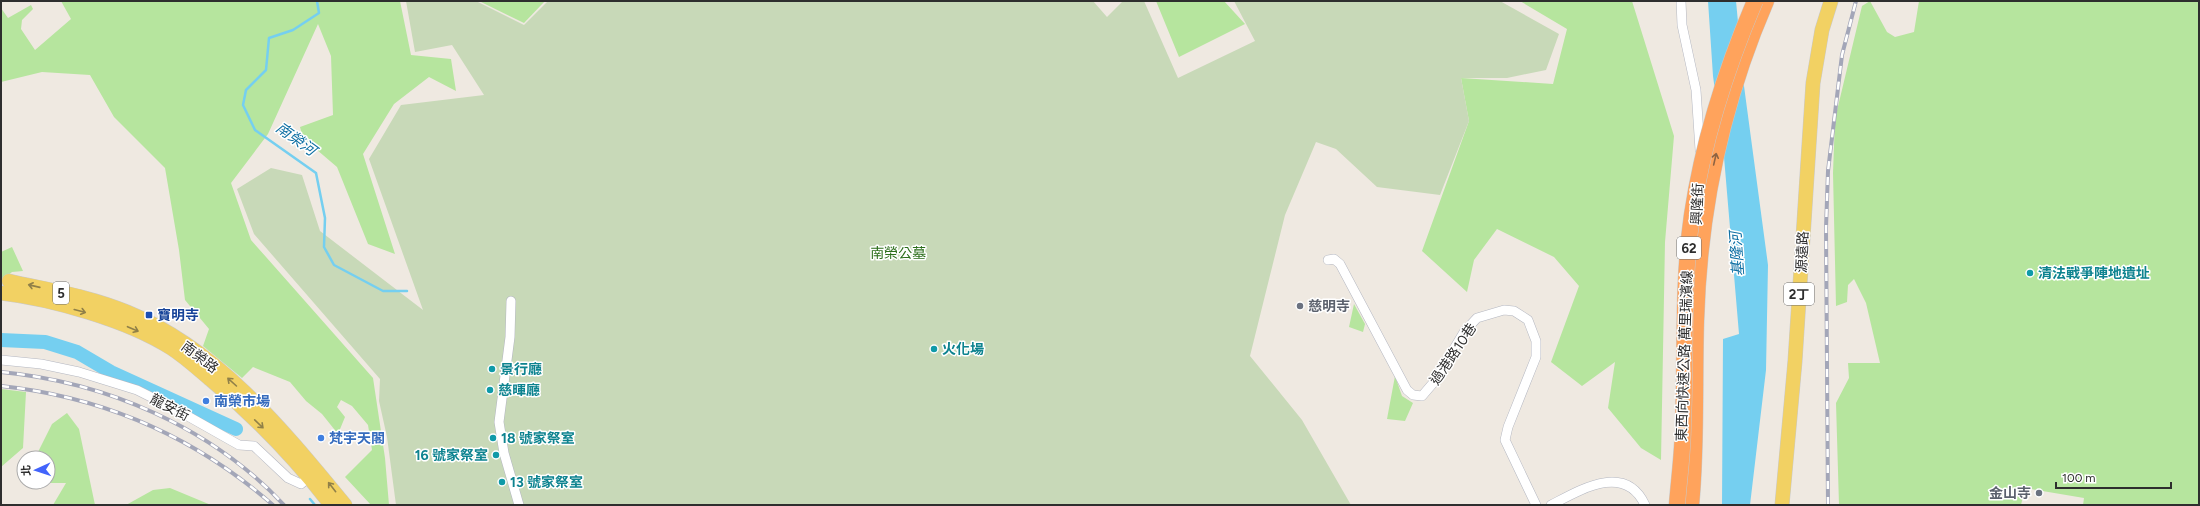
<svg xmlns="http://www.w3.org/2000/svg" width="2200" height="506" viewBox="0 0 2200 506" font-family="Figtree,'Noto Sans TC',sans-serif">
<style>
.green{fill:#b6e59e}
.cemetery{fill:#c8d9b8}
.water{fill:#75cff0}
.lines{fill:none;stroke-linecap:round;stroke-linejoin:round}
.stream{stroke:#75cff0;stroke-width:2.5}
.river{stroke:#75cff0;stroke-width:14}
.street-casing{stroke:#b4b7c1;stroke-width:10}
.primary-casing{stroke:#c9c9c9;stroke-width:15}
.highway-casing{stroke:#c9c9c9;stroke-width:17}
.street{stroke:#fff;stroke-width:9}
.primary{stroke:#f2d163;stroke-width:14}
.highway{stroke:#ffa35c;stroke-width:16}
.rail-casing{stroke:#a3a6b8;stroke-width:4}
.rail{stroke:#fff;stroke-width:2.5;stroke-dasharray:8;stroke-linecap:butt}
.highway-bridge-casing{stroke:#c9c9c9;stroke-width:17;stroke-linecap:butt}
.highway-bridge{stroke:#ffa35c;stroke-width:16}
.oneway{stroke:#8c6343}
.oneway2{stroke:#908048}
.culture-dot{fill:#0f9aa8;stroke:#fff;stroke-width:1.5}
.worship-dot{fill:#6b7280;stroke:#fff;stroke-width:1.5}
.transit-dot{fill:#1a4fb4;stroke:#fff;stroke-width:1.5}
.shop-dot{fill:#3f7fe0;stroke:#fff;stroke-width:1.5}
.labels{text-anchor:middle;stroke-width:3;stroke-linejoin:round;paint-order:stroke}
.shield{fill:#fff;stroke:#6d6d6d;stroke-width:1}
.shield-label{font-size:13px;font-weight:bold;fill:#2e2e2e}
.street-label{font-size:14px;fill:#2e2e2e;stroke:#fff}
.park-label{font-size:14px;fill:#2c6e1b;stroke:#fff}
.culture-label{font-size:14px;font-weight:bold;fill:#0d838f;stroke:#fff;text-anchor:start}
.worship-label{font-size:14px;font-weight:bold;fill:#5b616d;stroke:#fff;text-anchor:start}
.transit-label{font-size:14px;font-weight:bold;fill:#164399;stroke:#fff;text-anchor:start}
.shop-label{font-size:14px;font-weight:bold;fill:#366cbe;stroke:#fff;text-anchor:start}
.water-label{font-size:15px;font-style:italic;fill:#0d6fa3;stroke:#fff}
</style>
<rect width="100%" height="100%" fill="#efe9e1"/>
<!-- green -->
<path class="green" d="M61 1H400L411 55 451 59 456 91 429 77 394 104 363 154 395 254 368 244 337 167 303 138 300 127 333 115 331 56 318 24 268 134 231 183 251 240 373 378 385 458 389 505H371L345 477 372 450 368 425 352 406 341 400 337 407 345 417 338 434 322 414 306 401 290 382 253 367 242 378 203 346 209 329 185 300 179 250 165 168 114 117 90 75 42 72 1 82V8L8 18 31 5 33 9 22 20 21 29 35 50 71 19Z
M479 1H545L524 23Z
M1156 1H1224L1245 24 1179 57Z
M1520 1H1632L1674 136 1665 242 1661 460 1641 448 1608 408 1615 362 1582 386 1551 362 1579 286 1554 257 1497 229 1474 260 1467 292 1422 251 1469 121 1461 78 1553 84 1567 29Z
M1870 1 1887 32 1895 37 1914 32 1919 1H2199V505H2083L2084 498 2025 488 2021 505H1839L1836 403 1849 378 1848 363H1880L1866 303 1854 279 1848 285 1847 302 1836 306 1833 173 1835 119 1862 6Z
M12 247 23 271 12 272 1 281V252Z
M1354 304 1365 324 1363 332 1349 327Z
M1395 376 1402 396 1413 403 1405 421 1387 419Z
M1 389 26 392 23 448 1 467Z
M67 413 79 429 95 505H53L66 483H22L24 479V482H48V458H35L52 424Z
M170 488 211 505H126L153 490Z"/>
<!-- cemetery -->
<path class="cemetery" d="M406 1H476L524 25 548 1H1093L1107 17 1123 1H1144L1178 78 1255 41 1234 1H1500L1559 34 1546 70 1507 78H1461L1469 121 1440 195 1377 187 1336 149 1316 142 1285 215 1250 356 1302 420 1351 505H396L387 437 379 401 380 379 254 234 237 189 271 168 302 175 320 231 423 310 369 159 401 105 484 95 452 45 415 52Z"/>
<!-- water -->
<path class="water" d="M1708 1H1736L1744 86 1768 265 1766 370 1750 505H1722L1723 339 1739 334 1724 157 1713 76Z"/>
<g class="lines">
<!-- stream -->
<path class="stream" d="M317 1 319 13 293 30 269 38 266 70 246 90 243 105 255 130 316 173 325 218 324 247 334 265 383 291H407
M310 499 315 505"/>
<!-- river -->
<path class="river" d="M1 340 45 342 77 352 111 372 236 429"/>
<defs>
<path id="street" d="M1681 1 1682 25 1696 90 1700 150
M1328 260 1334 259 1340 264 1407 390 1413 395 1422 396 1434 382 1464 332 1477 318 1504 310 1514 311 1528 320 1536 341V357L1508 427 1505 440 1536 505
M511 301 510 337 499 422 504 453 519 505
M1 360 41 364 79 372 137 390 177 410 239 445 254 446 288 478 301 484 312 474
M1551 505C1580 490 1625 462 1645 505"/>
<path id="primary" d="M9 281C48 290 89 296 127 312 218 349 284 431 345 505
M1 293C52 299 127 320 171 348 185 357 198 369 211 380 255 417 296 459 331 505
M1782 505 1795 361 1813 83 1822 30 1831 1"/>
<path id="highway" d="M1691 505C1697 444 1694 382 1696 321 1699 210 1722 103 1766 1"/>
</defs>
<!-- street casing -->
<use href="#street" class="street-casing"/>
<!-- primary casing -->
<use href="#primary" class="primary-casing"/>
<!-- highway casing -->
<use href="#highway" class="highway-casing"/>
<!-- street -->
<use href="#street" class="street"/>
<!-- primary -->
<use href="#primary" class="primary"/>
<!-- highway -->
<use href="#highway" class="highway"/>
<defs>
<path id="rail" d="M1 372C106 382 211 427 284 505
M1 386C104 397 195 437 273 505
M1828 505 1826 228 1828 171 1842 55 1856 1"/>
</defs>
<!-- rail casing -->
<use href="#rail" class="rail-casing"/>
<!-- rail -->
<use href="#rail" class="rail"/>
<defs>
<path id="highway-bridge" d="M1677 505C1679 478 1683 451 1683 424 1686 354 1682 284 1692 215 1703 142 1726 69 1755 1"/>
</defs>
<!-- highway-bridge casing -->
<use href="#highway-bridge" class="highway-bridge-casing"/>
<!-- highway-bridge -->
<use href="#highway-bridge" class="highway-bridge"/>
</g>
<!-- one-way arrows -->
<defs><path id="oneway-shaft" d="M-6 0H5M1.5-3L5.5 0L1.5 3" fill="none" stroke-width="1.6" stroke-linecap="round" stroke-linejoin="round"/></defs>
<use class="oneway" href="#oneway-shaft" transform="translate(1715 159) rotate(-77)"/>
<g class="oneway2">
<use href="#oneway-shaft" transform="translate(34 286) rotate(-167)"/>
<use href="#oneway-shaft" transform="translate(80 311) rotate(15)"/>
<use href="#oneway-shaft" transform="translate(133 329) rotate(23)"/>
<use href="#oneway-shaft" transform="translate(232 382) rotate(-138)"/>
<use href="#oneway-shaft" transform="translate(259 424) rotate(44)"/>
<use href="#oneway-shaft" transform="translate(332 487) rotate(-128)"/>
</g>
<!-- markers -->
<g class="culture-dot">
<circle cx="2030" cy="273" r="4"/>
<circle cx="934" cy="349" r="4"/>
<circle cx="492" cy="369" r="4"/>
<circle cx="490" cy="390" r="4"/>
<circle cx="493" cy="438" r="4"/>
<circle cx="496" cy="455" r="4"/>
<circle cx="502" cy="482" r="4"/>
</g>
<g class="worship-dot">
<circle cx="1300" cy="306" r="4"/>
<circle cx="2039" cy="493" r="4"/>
</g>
<rect class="transit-dot" x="145" y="311" width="8" height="8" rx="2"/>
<g class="shop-dot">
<circle cx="206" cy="401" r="4"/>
<circle cx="321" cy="438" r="4"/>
</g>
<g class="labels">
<!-- shield labels -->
<g class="shield">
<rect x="1677" y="237" width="24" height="22" rx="3"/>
<rect x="53" y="282" width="16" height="22" rx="3"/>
<rect x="1784" y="283" width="30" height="22" rx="3"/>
</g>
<g class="shield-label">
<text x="1689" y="253">62</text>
<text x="61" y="298">5</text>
<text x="1799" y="299">2丁</text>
</g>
<!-- street labels -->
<g class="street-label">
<text transform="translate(1697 204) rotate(-87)" y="5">興隆街</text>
<text transform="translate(1802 252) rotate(-87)" y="5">源遠路</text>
<text transform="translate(1453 354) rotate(-56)" y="5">過港路10巷</text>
<text transform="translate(1684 356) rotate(-88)" y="5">東西向快速公路 萬里瑞濱線</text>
<text transform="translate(200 357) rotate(37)" y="5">南榮路</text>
<text transform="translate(170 407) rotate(27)" y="5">龍安街</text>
</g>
<!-- park labels -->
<g class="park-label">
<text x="898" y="258">南榮公墓</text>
</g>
<!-- culture labels -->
<g class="culture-label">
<text x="2038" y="278">清法戰爭陣地遺址</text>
<text x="942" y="354">火化場</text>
<text x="500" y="374">景行廳</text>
<text x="498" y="395">慈暉廳</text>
<text x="501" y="443">18 號家祭室</text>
<text x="488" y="460" text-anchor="end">16 號家祭室</text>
<text x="510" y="487">13 號家祭室</text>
</g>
<!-- worship labels -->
<g class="worship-label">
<text x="1308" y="311">慈明寺</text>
<text x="2031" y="498" text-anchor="end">金山寺</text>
</g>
<!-- transit labels -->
<g class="transit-label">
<text x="157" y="320">寶明寺</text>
</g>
<!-- shop labels -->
<g class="shop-label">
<text x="214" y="406">南榮市場</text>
<text x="329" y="443">梵宇天閣</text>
</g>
<!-- water labels -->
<g class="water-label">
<text transform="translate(296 139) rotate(36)" y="5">南榮河</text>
<text transform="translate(1737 254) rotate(-94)" y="5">基隆河</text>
</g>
</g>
<!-- border -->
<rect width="2200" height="506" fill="none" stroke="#2e2e2e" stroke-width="4"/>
<!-- north arrow -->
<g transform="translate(36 470) rotate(267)"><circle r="19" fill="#ffffff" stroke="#ababab"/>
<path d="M0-3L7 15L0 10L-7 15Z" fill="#4264fb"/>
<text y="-6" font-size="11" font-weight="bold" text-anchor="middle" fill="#2e2e2e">北</text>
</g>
<!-- scale -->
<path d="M2056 482v6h115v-6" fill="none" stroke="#2e2e2e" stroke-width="2"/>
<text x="2062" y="482" font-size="12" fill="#2e2e2e" stroke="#ffffff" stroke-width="3" paint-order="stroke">100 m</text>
</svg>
